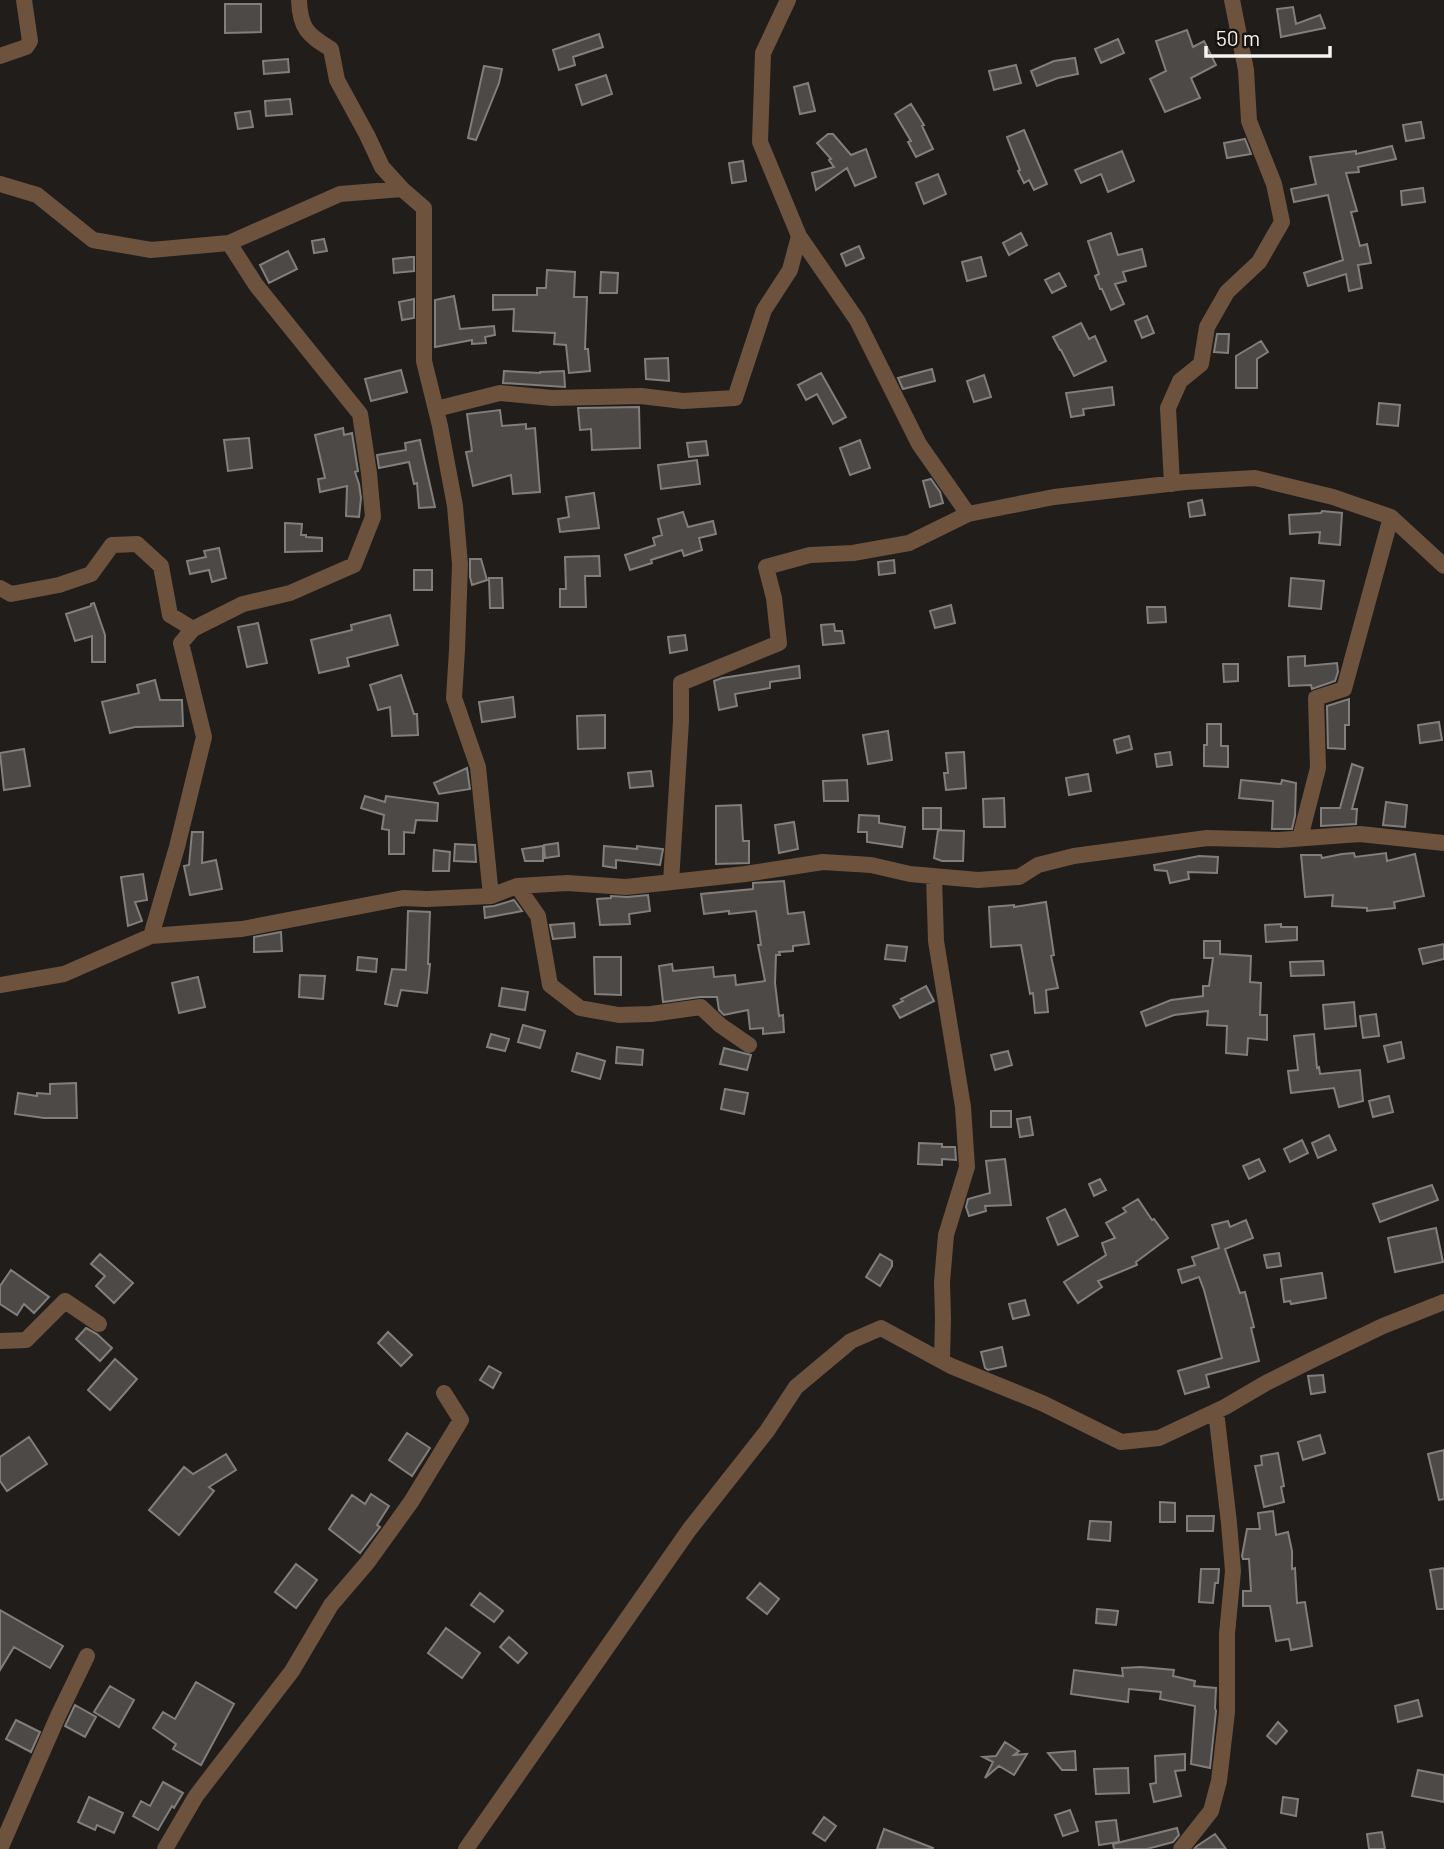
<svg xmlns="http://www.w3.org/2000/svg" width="1444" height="1849" viewBox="0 0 1444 1849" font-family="Barlow,sans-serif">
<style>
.building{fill:#4d4947;stroke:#827e7b;stroke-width:2}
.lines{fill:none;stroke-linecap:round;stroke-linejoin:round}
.minor{stroke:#6d523e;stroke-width:16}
</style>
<rect width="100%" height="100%" fill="#201d1b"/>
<!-- building -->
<path class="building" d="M225 4H261V32L225 33Z
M1293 7 1296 24 1320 15 1325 28 1281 37 1277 9Z
M1187 30 1193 47 1204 41 1216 65 1191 78 1200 98 1165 112 1150 79 1166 71 1156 41Z
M599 34 603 47 573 57 575 65 559 70 553 50Z
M1118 39 1124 53 1101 63 1095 49Z
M1075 58 1078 74 1058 78 1037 86 1031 71 1054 61Z
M288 59 289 72 264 74 263 61Z
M1016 65 1021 83 994 90 989 71Z
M484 66 502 69 499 83 476 140 468 138Z
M606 75 612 94 582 105 576 85Z
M808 83 815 111 800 114 794 87Z
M290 99 292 114 266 116 265 101Z
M911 104 924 125 922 126 933 149 916 157 908 142 911 141 895 114Z
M250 111 253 127 238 129 235 113Z
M1421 122 1424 138 1406 141 1403 125Z
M1024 130 1047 184 1034 190 1029 180 1024 183 1018 171 1020 170 1007 137Z
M828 134H833L851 155 866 149 876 177 855 186 847 168 816 190 812 173 834 167 829 160 831 159 817 143Z
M1245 139 1251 154 1227 158 1224 143Z
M1392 146 1396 159 1358 167 1359 172 1346 173 1357 211 1351 212 1360 246 1367 244 1371 263 1358 265 1362 288 1349 291 1346 274 1308 286 1304 273 1343 260 1328 195 1294 202 1291 189 1316 184 1310 157 1356 151V154Z
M1122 151 1134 181 1108 192 1101 174 1081 183 1075 170Z
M743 161 746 181 732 183 729 163Z
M938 174 946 194 924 204 916 183Z
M1423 188 1425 202 1402 205 1401 191Z
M1021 233 1027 245 1009 255 1003 243Z
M1111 233 1118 255 1142 249 1146 266 1123 272 1126 281 1115 284 1124 304 1111 310 1102 289H1100L1095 276 1099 274 1088 241Z
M324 239 327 251 314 253 312 241Z
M859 246 864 258 846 266 841 254Z
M288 251 297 269 269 283 260 265Z
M411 257H414V271L394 273 393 259Z
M981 257 986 276 967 281 962 262Z
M547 270 575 272 574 297H587L585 349H588L590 371 569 373 566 345 554 344 555 333 513 331 514 309 493 310V295H537V288H546Z
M601 272 618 273 617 293H600Z
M1059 273 1066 286 1052 293 1045 280Z
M454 296 460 329 494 326 495 335 485 337 486 343 472 344V340L435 347V300Z
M414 299V318L402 320 399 302Z
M1147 316 1154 333 1142 338 1135 321Z
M1081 323 1089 339 1095 336 1106 361 1074 376 1061 350H1060L1053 337Z
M1217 334H1229L1228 353 1214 352Z
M1261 341 1268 352 1257 359V388H1236V356Z
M668 358 669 381 646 379 645 359Z
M932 369 935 381 903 389 898 378Z
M401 370 407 392 371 401 365 379Z
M504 371 540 373V372L564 371 565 387 503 383Z
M821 373 846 417 833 424 817 394 806 400 798 385Z
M984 375 991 397 974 402 967 381Z
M1112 387 1114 405 1083 409 1084 415 1071 417 1066 393Z
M1379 403 1400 405 1398 426 1377 424Z
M639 407 640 448 592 450 591 429 580 430 578 408Z
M500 410 502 426 526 424V429L535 428 540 492 513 494 511 475 473 486 466 452 472 451 467 414Z
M343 428 344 435 352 433 358 471 355 472 359 484 361 498 359 517 346 516 347 486 320 492 318 479 325 478 315 435Z
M249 438 252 468 228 471 224 440Z
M420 440 423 454 435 507 419 508 417 483 414 484 409 462 379 468 377 455 406 450 405 443Z
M860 440 870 468 850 475 840 448Z
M706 441 708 455 689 457 687 443Z
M697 460 700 484 661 489 658 465Z
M931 479 940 492 943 503 930 507 923 481Z
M594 493 599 528 560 532 558 519 569 517 566 497Z
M1202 500 1205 515 1190 517 1188 503Z
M1322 511 1342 513 1340 545 1319 543 1320 532 1290 534 1289 515 1321 513Z
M683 512 688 527 713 521 716 534 699 538 702 550 684 556 682 550 651 560 652 563 630 570 625 555 655 545 653 538 662 535 658 519Z
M285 523 302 524 301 535H306V537L322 538V551L285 552Z
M219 548 226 578 212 582 209 570 190 574 187 561 206 557 204 551Z
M599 556 600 576H585L586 607H560V589H566L565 557Z
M470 559H481L487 580 472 585 470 577Z
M894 560 895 573 879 575 878 562Z
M414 570H432V590H414Z
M489 578H502L503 608H490Z
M1291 578 1324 581 1321 609 1289 606Z
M94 603 105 635V662H92V636L75 641 66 614 91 606V604Z
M951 605 955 623 935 628 930 611Z
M1147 607H1165L1166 622 1148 623Z
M390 615 398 645 347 658 349 666 319 673 311 640 352 630 351 625Z
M258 623 267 663 247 667 238 627Z
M834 624 835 631H842L844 643 823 645 821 625Z
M685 635 687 650 670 653 668 637Z
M1305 656V666L1337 663 1338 672 1335 681 1312 689 1311 685 1289 686 1288 657Z
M1223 664H1238V681L1224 682Z
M799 666 800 678 770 682V688L735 694 737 706 719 710 714 681 722 678Z
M401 675 414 714H417L418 735 392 736 390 707 378 710 370 685Z
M155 680 160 700H182L183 726 135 727 110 733 102 702 139 693 137 685Z
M513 697 515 717 482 722 479 702Z
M1349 699V725H1345V749L1328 748 1327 706Z
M605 715V748L578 749 577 716Z
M1439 722 1442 740 1420 743 1418 725Z
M1207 724H1221V746H1228V767L1204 766V745H1207Z
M888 731 892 760 868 764 863 735Z
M1129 736 1132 749 1117 753 1114 740Z
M24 749 30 786 4 790 0 753Z
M964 752 966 788 946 790 944 773H948L946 753Z
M1170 752 1172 765 1157 767 1155 754Z
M1352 764 1363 768 1352 809H1357L1356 824 1321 826V808H1340Z
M467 768 470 789 439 794 434 783Z
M651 771 653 786 630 788 628 773Z
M1088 774 1091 791 1069 795 1066 778Z
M847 780 848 801H824L823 781Z
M1241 780 1281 784 1282 780 1296 783 1295 816 1292 829H1272L1273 801 1239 798Z
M365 796 385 802 386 796 438 803 437 821 416 820 414 833 404 832V854H389V830L382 829 384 815 361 808Z
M1004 798 1005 827H984L983 799Z
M1386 802 1407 805 1405 827 1383 825Z
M741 805 743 841H749V863L716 864V806Z
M923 808H941V829H923Z
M859 815 879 816V823L905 827 902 847 867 842V832H858Z
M794 822 798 849 779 853 775 825Z
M938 830 964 831 963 861H942L934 858Z
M192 832H203L202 863 216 860 222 889 190 895 184 866 189 865Z
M558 843 559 856 545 858 544 845Z
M455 844 475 845 476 862 454 861Z
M543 846V861H525L522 849Z
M604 846 637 849V846L663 849 660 865 616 860V868L603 866Z
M434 850 450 852 449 871H433Z
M1354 853 1355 857 1386 853 1387 861 1415 854 1424 896 1394 902 1395 908 1367 911V908L1332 906 1333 895 1305 897 1301 855H1321L1322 858 1342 854Z
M1199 856 1218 857 1217 873 1188 872 1189 879 1170 883 1167 871 1155 870 1154 865Z
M143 874 147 900 135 902 142 921 128 926 121 877Z
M784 881 788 914 804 912 809 944 793 946V951L779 952 780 955H776L775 983 779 1016 783 1015 784 1032 763 1034V1028L750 1029 748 1010 724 1015 719 1010 717 997H700L663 1002 659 966 672 964 673 971 713 967 714 977 735 975 736 985 765 981 758 945H761L756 911 729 914V911L704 914 701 894 753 889V883Z
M648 895 650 911 629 914 630 924 600 925 597 899 611 898V896L627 897Z
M514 900 522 911 485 918 484 907 494 906Z
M1046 902 1054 955 1051 956 1058 988 1046 990 1048 1012 1035 1013 1033 993 1030 994 1021 945 991 947 989 907 1014 905V907Z
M408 911 430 912 428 964H430L429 975 427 993 401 990 397 1006 385 1004 392 969 406 970Z
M574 923 575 937 553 939 550 925Z
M1281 924V927H1297V940L1266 942 1265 925Z
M281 932 282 951 254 952V937Z
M1204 941H1220V954L1251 956 1250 982 1261 983 1260 1015H1267V1040L1248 1038 1247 1055 1226 1053 1227 1026 1207 1025 1208 1011 1174 1015 1146 1026 1141 1012 1171 1000 1203 996V986H1209L1213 958H1204Z
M1444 944V959L1423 964 1419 949Z
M887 945 907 947 905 961 885 959Z
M358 957 377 959 376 972 357 970Z
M594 957H621V995L595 994Z
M1323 961 1324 975 1291 976 1290 962Z
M300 975 325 976 323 999 299 997Z
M198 977 205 1007 179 1013 172 983Z
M926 986 934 1001 900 1018 893 1006 903 1001 901 999Z
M502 988 528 992 525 1010 499 1006Z
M1354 1002 1356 1026 1325 1029 1323 1005Z
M1376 1014 1379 1036 1363 1038 1360 1016Z
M523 1025 545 1031 540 1048 518 1042Z
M491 1034 509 1039 505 1051 487 1047Z
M1314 1034 1317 1068 1319 1067 1320 1074 1360 1070 1363 1101 1339 1107 1334 1088 1291 1093 1288 1071 1298 1070 1294 1036Z
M1401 1042 1404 1058 1388 1062 1384 1046Z
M617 1047 643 1050 642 1065 616 1063Z
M724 1048 751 1055 747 1070 720 1064Z
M1008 1051 1012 1065 995 1070 991 1055Z
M577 1053 605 1061 600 1079 572 1071Z
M76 1083 77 1118H44L15 1114 18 1093 37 1096V1093L50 1094V1084Z
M725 1089 748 1093 744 1114 721 1109Z
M1389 1096 1393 1112 1373 1117 1369 1101Z
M991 1111H1011V1127H991Z
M1030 1117 1033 1135 1020 1137 1017 1119Z
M1329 1135 1336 1150 1318 1158 1312 1143Z
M1302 1140 1308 1153 1290 1162 1284 1149Z
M919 1143 942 1144V1147H955L956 1160 942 1159V1165L918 1164Z
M1005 1159 1011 1205 985 1206 986 1211 969 1216 966 1207 968 1199 990 1193 986 1161Z
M1259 1159 1265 1171 1249 1179 1243 1166Z
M1100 1179 1106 1190 1094 1196 1089 1184Z
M1432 1185 1438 1200 1380 1222 1373 1204Z
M1138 1199 1152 1220 1154 1219 1168 1238 1136 1262 1137 1265 1098 1281 1102 1287 1078 1303 1064 1282 1106 1255 1102 1243 1115 1238 1106 1223 1126 1212 1123 1208Z
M1065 1209 1078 1236 1058 1245 1047 1218Z
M1246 1220 1253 1238 1225 1249 1240 1293 1245 1292 1254 1327 1251 1328 1259 1361 1206 1375 1209 1387 1185 1394 1178 1371 1222 1358 1204 1290 1199 1277 1182 1283 1178 1270 1195 1265 1192 1257 1219 1248 1212 1225 1228 1221 1230 1227Z
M1436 1228 1443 1262 1395 1272 1388 1238Z
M1279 1253 1281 1266 1267 1268 1264 1255Z
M100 1254 133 1283 114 1303 96 1286 105 1276 91 1264Z
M880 1254 892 1261V1266L880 1286 866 1277Z
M11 1270 49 1297 34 1313 24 1304 17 1315 0 1304V1286Z
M1322 1273 1326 1298 1291 1304 1290 1301 1284 1302 1281 1279Z
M1025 1300 1029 1315 1013 1319 1009 1304Z
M86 1328 97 1334 112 1348 100 1361 76 1339Z
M388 1332 412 1355 401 1366 378 1343Z
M1002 1347 1006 1366 988 1370 985 1368 981 1352Z
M115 1359 137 1379 110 1410 88 1390Z
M489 1366 501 1373 493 1388 480 1380Z
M1323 1375 1325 1392 1311 1394 1308 1376Z
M407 1433 430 1448 412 1476 389 1460Z
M1320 1435 1325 1453 1303 1460 1298 1442Z
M29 1437 47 1464 7 1491 0 1481V1457Z
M1444 1450V1499L1439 1500 1428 1454Z
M1278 1453 1284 1486 1281 1487 1284 1502 1264 1507 1255 1466 1262 1465 1261 1456Z
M226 1454 236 1470 209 1487 214 1491 179 1535 149 1510 184 1467 193 1474Z
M371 1494 389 1506 377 1525 380 1527 360 1553 329 1529 352 1495 365 1504Z
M1160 1502 1175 1503V1522H1160Z
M1273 1511 1276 1535 1288 1532 1292 1551V1569L1295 1568 1297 1603 1305 1602 1312 1646 1291 1650 1289 1639 1276 1641 1270 1606H1243V1591H1251L1249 1559H1243L1242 1556 1247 1529H1260L1258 1513Z
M1187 1516H1214L1213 1531H1187Z
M1090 1521 1111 1522 1110 1541 1088 1539Z
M296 1564 317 1580 296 1608 275 1592Z
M1444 1568V1609H1437L1430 1570Z
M1201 1569H1219L1218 1583H1215L1213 1603 1199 1602Z
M760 1583 779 1599 767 1614 747 1598Z
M480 1593 503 1611 494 1622 471 1605Z
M1097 1609 1118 1611 1116 1625 1096 1623Z
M0 1610 63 1646 50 1668 14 1647 0 1670Z
M446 1628 480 1653 462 1678 428 1653Z
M509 1637 527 1653 518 1663 500 1647Z
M1141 1667 1174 1670 1173 1676 1195 1681 1194 1686 1216 1688 1215 1708 1216 1711 1210 1768 1191 1764 1195 1706 1160 1699 1161 1692 1129 1689 1128 1702 1071 1694 1074 1670 1123 1676 1122 1668Z
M196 1682 234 1704 201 1765 173 1749 176 1744 153 1728 163 1712 175 1719Z
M110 1686 134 1700 119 1727 94 1712Z
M1418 1700 1422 1716 1398 1722 1395 1706Z
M75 1705 96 1717 85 1737 65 1726Z
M16 1720 40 1732 31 1752 6 1739Z
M1278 1722 1287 1731 1276 1744 1267 1736Z
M1005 1742 1019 1751 1014 1755 1027 1754 1014 1775 999 1766 985 1778 993 1762 983 1757 996 1756Z
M1075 1751 1076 1770H1062L1048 1753Z
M1185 1754V1770L1175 1771 1181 1796 1154 1802 1150 1784 1156 1783 1155 1756Z
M1128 1768 1129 1793 1096 1794 1094 1769Z
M1418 1770 1444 1775V1802L1412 1796Z
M163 1782 183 1793 174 1808 172 1806 158 1830 133 1816 141 1801 150 1806Z
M89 1797 123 1813 114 1833 97 1825 95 1830 78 1822Z
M1283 1797 1298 1799 1296 1816 1281 1813Z
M1070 1810 1078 1831 1063 1836 1055 1815Z
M824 1817 836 1826 825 1841 813 1833Z
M1116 1820 1119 1842 1099 1845 1096 1822Z
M1177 1828 1179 1835 1173 1842 1147 1849H1114L1113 1844Z
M884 1829 933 1848V1849H877Z
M1382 1832 1385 1849H1369L1367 1834Z
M1215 1834 1226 1849H1194L1197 1846Z"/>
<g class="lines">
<!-- minor -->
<path class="minor" d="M299 0C300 29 308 35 331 49L337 80 367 135 382 167 402 189 424 208V361L440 426 455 506 460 564 457 650 454 698 478 767 491 896
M788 0 763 53 760 142 799 236 857 320 919 444 968 514 1054 497 1185 482 1255 478 1333 497 1391 517 1444 566
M0 56 26 47 30 41 24 0
M0 184 37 195 93 240 151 250 229 243 340 194 402 189
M436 409 500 393 552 398 641 396 683 401 735 398 764 310 790 270 799 236
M1172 484 1168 408 1180 381 1201 364 1207 327 1227 292 1259 262 1282 222 1274 184 1249 121 1246 70 1232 0
M0 588 11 594 59 585 91 574 112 545 137 544 161 566 170 615 193 629
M1300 838 1318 768 1316 698 1344 689 1391 517
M934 877 936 941 963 1107 967 1167 946 1235 942 1282 943 1318 942 1361
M671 882 681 721V683L779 643 774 598 766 567 810 555 853 553 909 543 968 514
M517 886 538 916 550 985 580 1008 619 1015 651 1014 701 1007 720 1025 749 1045
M151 936 177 847 204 737 181 643 193 629 243 604 290 593 354 565 373 517 369 473 360 414 256 285 229 243
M0 985 64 974 151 936 242 929 403 898 427 899 491 896 517 886 567 883 626 887 745 874 823 862 871 865 910 874 978 880 1019 877 1038 865 1074 856 1207 838 1279 840 1360 834 1444 843
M0 1341 26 1340 65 1301 99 1324
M0 1849 58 1716 87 1656
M165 1849 196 1796 292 1671 331 1605 367 1563 411 1502 461 1420 444 1393
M466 1849 689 1530 767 1431 796 1387 851 1341 881 1328 951 1366 1042 1403 1121 1442 1159 1438 1225 1407 1266 1383 1314 1359 1383 1326 1444 1302
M1181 1849 1211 1811 1219 1781 1227 1712V1634L1233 1571 1229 1523 1216 1411"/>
</g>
<!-- scale -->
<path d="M1206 46v10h124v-10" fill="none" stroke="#f7f4f3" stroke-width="3.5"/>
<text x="1216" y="46" font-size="21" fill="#f7f4f3" stroke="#171412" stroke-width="5" paint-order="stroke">50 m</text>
</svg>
